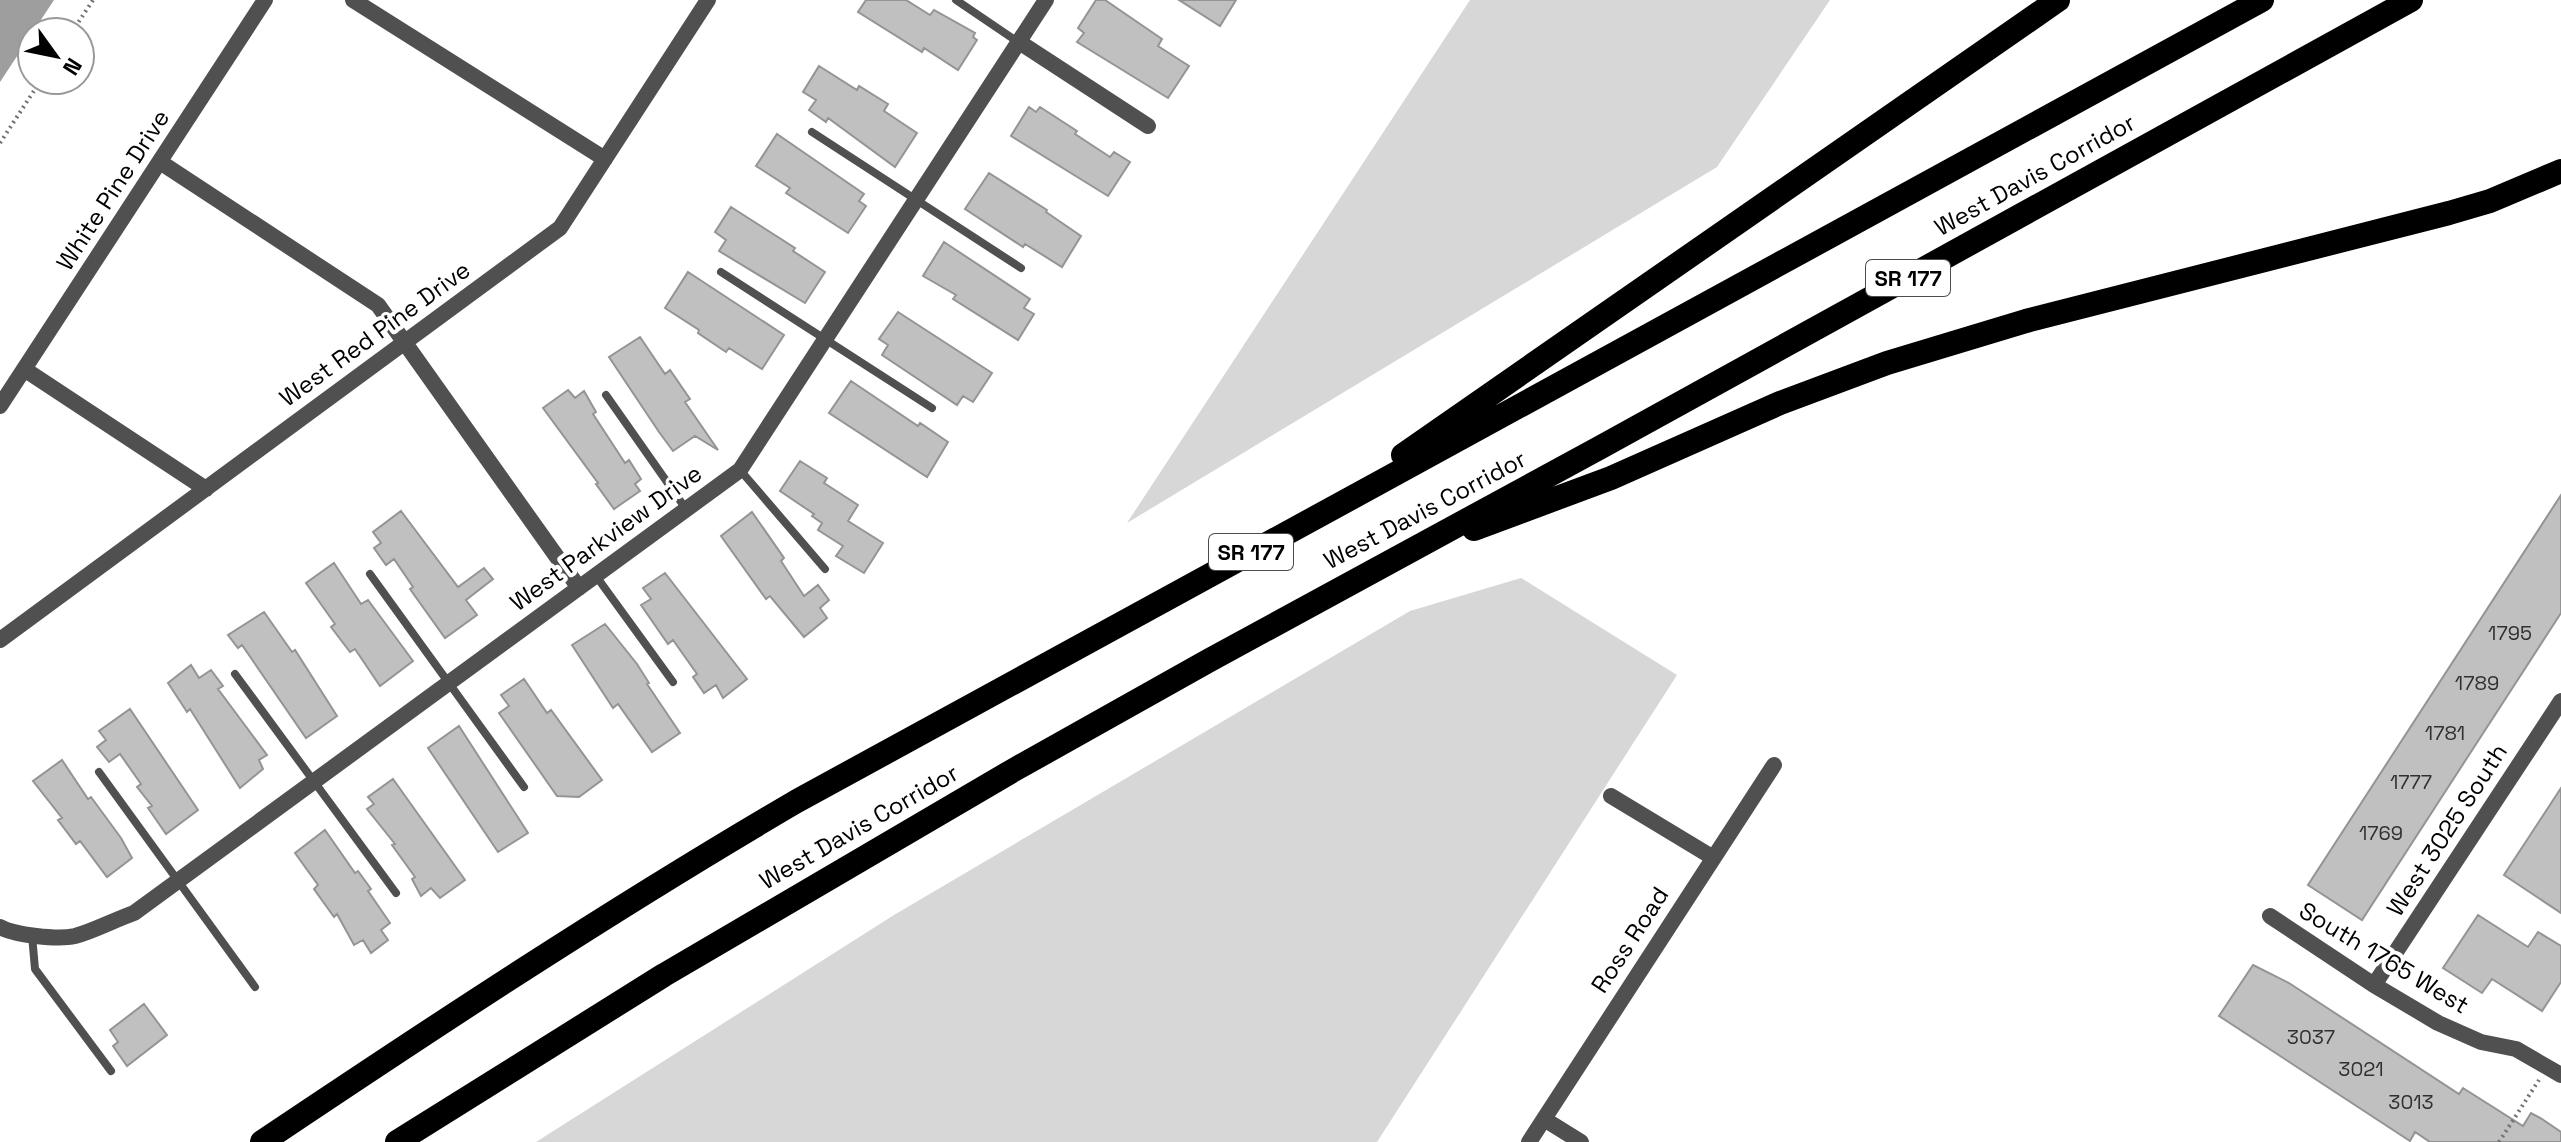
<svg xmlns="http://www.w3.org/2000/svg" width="2561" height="1142" viewBox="0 0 2561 1142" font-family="'Space Grotesk',sans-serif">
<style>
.green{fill:#d7d7d7}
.water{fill:#9e9e9e}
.building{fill:#c0c0c0;stroke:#949494;stroke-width:2}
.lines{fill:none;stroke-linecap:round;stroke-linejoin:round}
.path{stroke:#727272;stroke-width:4;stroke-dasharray:2 4;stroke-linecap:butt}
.service{stroke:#505050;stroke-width:8}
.minor{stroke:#505050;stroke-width:16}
.motorway{stroke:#000;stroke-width:24}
.labels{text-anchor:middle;stroke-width:8;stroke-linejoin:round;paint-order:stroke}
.number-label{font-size:20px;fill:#303030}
.shield{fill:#fff;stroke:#4c4c4c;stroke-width:2}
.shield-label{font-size:22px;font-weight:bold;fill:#000}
.street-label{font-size:24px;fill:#000;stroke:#fff}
</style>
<rect width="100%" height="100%" fill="#fff"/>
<!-- green -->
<path class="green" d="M1470 0H1830L1717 167 1127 523Z
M1521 578 1677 675 1377 1142H536L894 915 1410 611Z"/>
<!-- water -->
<path class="water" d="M0 0H54L0 82Z"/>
<!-- building -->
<path class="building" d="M866 0H906L930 15 934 10 975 33 973 37 977 40 958 70 924 48 922 52 858 12Z
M1096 0H1105L1162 39 1158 46 1189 66 1168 98 1077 42 1084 33 1078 28Z
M1179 0H1236L1220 26Z
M819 66 857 90 859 86 888 104 884 111 917 133 895 167 828 118 826 122 809 110 816 100 803 92Z
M1029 107 1036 112 1040 107 1077 131 1075 134 1110 157 1114 152 1130 162 1108 196 1011 136Z
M777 134 864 194 859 201 866 206 848 233 786 193 790 188 756 166Z
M989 173 1047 210 1046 212 1081 236 1062 267 1025 244 1023 247 965 209Z
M731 207 795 248 793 251 825 272 805 303 719 251 726 240 715 232Z
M944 242 1030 299 1024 308 1034 314 1018 340 953 299 956 295 923 276Z
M688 272 784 335 762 369 729 348 726 352 698 333 699 330 665 308Z
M898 312 992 373 973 402 963 396 957 405 882 355 888 345 879 339Z
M640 337 665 374 670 370 690 399 685 402 718 450 695 436 673 451 659 432 609 357Z
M851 381 918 426 920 423 948 442 927 477 829 413Z
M568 390 575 398 584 391 596 412 593 414 625 463 629 460 641 479 635 484 640 491 614 509 596 484 598 483 543 408Z
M800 461 827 478 824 483 858 505 848 521 883 543 864 573 836 556 843 546 818 530 822 523 812 516 814 514 780 491Z
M2561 495V613L2362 920 2308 885Z
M401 511 458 587 484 568 493 579 466 600 477 615 445 638 410 589 413 587 394 559 386 565 374 548 381 543 373 532Z
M752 512 784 558 781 561 804 596 818 585 829 600 820 608 827 618 804 637 770 596 766 599 721 536Z
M334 563 361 604 368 600 413 661 380 686 355 649 350 652 331 627 335 624 306 583Z
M665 573 747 679 723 698 716 685 704 693 693 677 697 674 673 640 668 644 641 605 651 599 643 588Z
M264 612 292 652 295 650 337 716 306 738 242 645 238 648 228 635Z
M605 624 637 664 649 683 647 684 680 733 652 752 618 704 613 708 572 645Z
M191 665 199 678 211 670 223 686 218 689 267 755 259 760 263 769 240 788 190 709 187 712 168 683Z
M524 679 547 713 551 710 602 780 579 797 557 796 499 713 509 706 501 695Z
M130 709 198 810 166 834 148 808 152 806 137 787 141 784 120 754 109 762 97 747 106 740 99 731Z
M459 726 528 833 498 852 428 748Z
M62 760 88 799 91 797 121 838 132 858 107 877 80 841 76 844 58 820 62 818 33 781Z
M393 779 465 880 440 898 431 888 421 896 412 879 415 877 392 845 395 844 367 809 374 804 368 797Z
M2561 788V913L2504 875Z
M325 830 355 873 358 871 371 889 368 891 390 923 381 930 388 940 371 953 363 940 354 945 337 914 334 917 314 889 318 885 295 853Z
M2478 915 2528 947 2538 932 2561 946V982L2542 1011 2492 979 2482 993 2443 968Z
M2253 965 2289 983 2459 1094 2463 1088 2523 1126 2531 1113 2542 1119 2561 1132V1142H2430L2415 1132 2410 1141 2219 1016Z
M144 1004 167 1035 127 1066 113 1046 118 1042 110 1030Z"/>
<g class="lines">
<!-- path -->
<path class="path" d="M72 32 93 0
M0 143 41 80
M2499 1142 2539 1080"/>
<!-- service -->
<path class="service" d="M956 0 1018 42
M812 132 1021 268
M721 272 932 408
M606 395 686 509
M740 470 825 569
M370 574 524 787
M596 576 673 682
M235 674 396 893
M99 772 255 987
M32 935 35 969 111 1071"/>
<!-- minor -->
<path class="minor" d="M353 0 605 159
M1019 42 1148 126
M160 162 378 305 579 588
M24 369 206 489
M0 406 265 0
M0 640 560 228 708 0
M1611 796 1712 857
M2270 916 2374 985 2438 1023 2481 1042 2516 1049 2561 1075
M0 927C14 935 58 940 75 936 94 931 114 920 134 913L740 470 1046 0
M2374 985 2561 701
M1544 1119 1581 1142
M1529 1142 1774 765"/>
<!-- motorway -->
<path class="motorway" d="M1403 455 2058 0
M1474 529 1611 478 1780 403 1887 363 2026 321 2449 213 2490 201 2561 171
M262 1142C438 1024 614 908 797 801L2262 0
M397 1142 664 975 1012 771 1208 661 1601 447 2411 0"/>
</g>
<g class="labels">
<!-- number labels -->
<g class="number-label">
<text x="2510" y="640">1795</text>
<text x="2477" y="690">1789</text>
<text x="2445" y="740">1781</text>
<text x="2411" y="789">1777</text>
<text x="2381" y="840">1769</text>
<text x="2311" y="1044">3037</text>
<text x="2361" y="1076">3021</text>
<text x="2411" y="1109">3013</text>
</g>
<!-- shield labels -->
<g class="shield">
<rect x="1866" y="260" width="84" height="36" rx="6"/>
<rect x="1209" y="534" width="84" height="36" rx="6"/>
</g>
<g class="shield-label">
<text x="1908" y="286">SR 177</text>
<text x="1251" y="560">SR 177</text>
</g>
<!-- street labels -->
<g class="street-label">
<text transform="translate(2035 175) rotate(-29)" y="8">West Davis Corridor</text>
<text transform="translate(113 190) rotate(-57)" y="8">White Pine Drive</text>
<text transform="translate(375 334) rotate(-36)" y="8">West Red Pine Drive</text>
<text transform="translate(1425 510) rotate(-28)" y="8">West Davis Corridor</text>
<text transform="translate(606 538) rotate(-36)" y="8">West Parkview Drive</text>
<text transform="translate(859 827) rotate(-30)" y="8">West Davis Corridor</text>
<text transform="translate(2447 830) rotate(-57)" y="8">West 3025 South</text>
<text transform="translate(1630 940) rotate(-57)" y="8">Ross Road</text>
<text transform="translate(2384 958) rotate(31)" y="8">South 1765 West</text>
</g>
</g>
<!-- north arrow -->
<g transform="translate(56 56) rotate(123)"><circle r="38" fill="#ffffff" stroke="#999999" stroke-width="2"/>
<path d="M0-6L14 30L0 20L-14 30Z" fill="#000000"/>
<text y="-12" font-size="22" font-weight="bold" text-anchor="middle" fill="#000000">N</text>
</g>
</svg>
